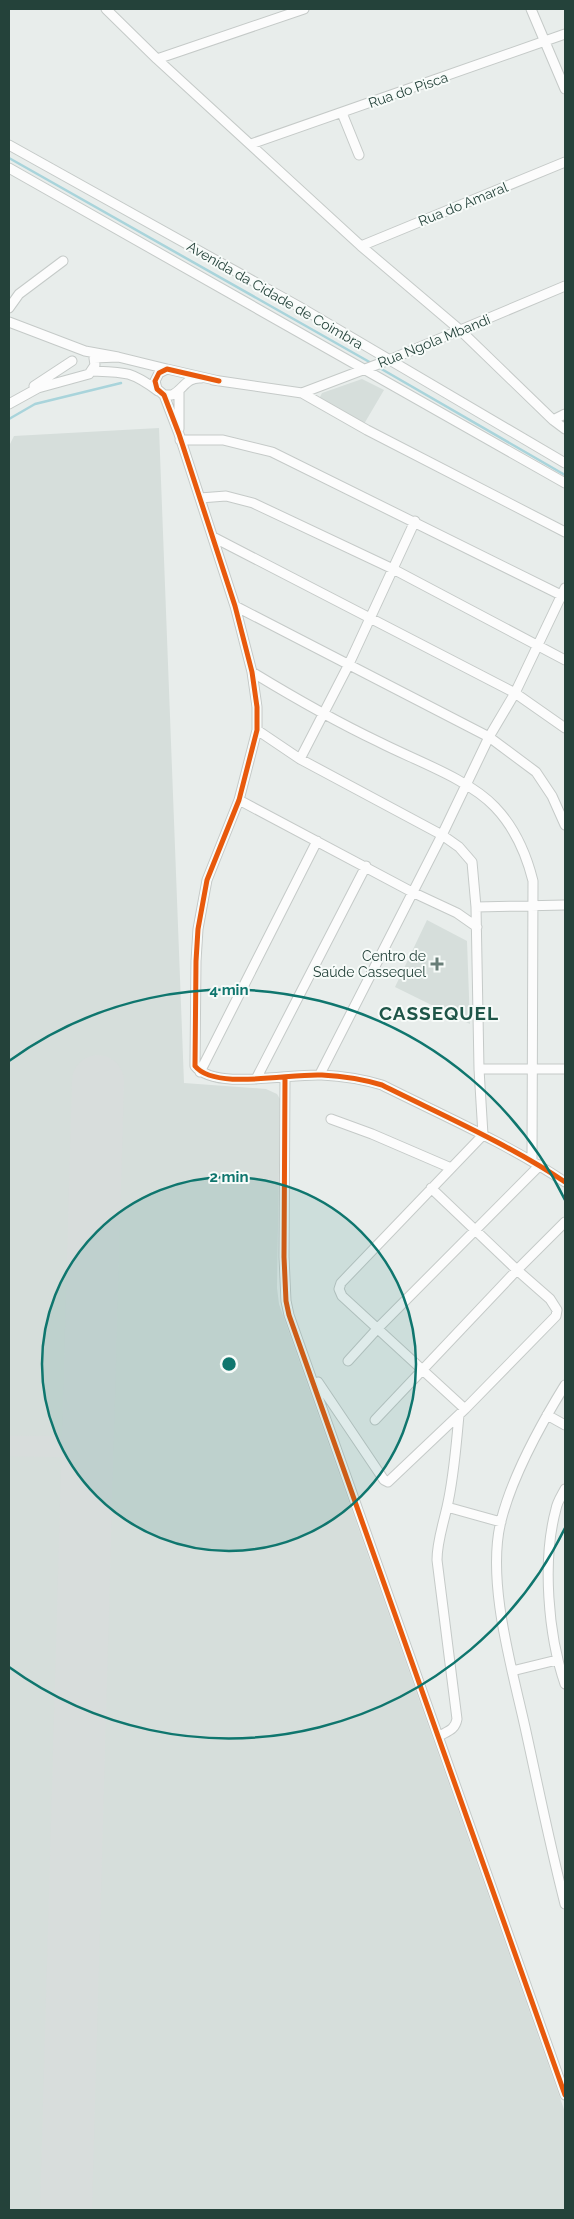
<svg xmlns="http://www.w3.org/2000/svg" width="574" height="2219" viewBox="0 0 574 2219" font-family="Raleway,sans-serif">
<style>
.built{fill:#d6dedb}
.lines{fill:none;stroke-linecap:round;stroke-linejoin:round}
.stream{stroke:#a9d4db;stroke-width:2.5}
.taxiway{stroke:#d8dddc;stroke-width:21}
.runway{stroke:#d8dddc;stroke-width:52}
.minor-casing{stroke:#c5cac8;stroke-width:11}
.minor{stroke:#fcfcfc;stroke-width:9}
.cycleway-casing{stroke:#f7fbf9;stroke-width:8}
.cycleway{stroke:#e8590c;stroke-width:5}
.ring{fill:none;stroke:#0f766e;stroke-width:2.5}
.poi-dot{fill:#697e78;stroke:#f7fbf9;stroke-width:2}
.labels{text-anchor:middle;stroke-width:4;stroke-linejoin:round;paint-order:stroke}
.street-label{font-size:14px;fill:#24423a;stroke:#f7fbf9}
.poi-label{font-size:14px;fill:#24423a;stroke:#f7fbf9;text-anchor:end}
.district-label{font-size:19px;font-weight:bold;letter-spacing:1px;fill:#1f5548;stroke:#f7fbf9}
.centre{fill:#0f766e;stroke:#f7fbf9;stroke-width:2.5}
.ring-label{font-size:15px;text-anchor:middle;font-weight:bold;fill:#0f766e;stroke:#f7fbf9;stroke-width:4;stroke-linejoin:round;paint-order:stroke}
</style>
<rect width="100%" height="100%" fill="#e8edeb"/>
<!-- built -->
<path class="built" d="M362 379 384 390 364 424 319 399 322 393Z
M159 428 184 1083 266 1089 277 1094 280 1099 277 1288 279 1304 565 2112V2210H9V446L14 436Z
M427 920 467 941 470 1024 395 987Z"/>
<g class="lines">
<!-- stream -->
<path class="stream" d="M9 158 373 364
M378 367 565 475
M9 419 35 404 121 383"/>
<!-- taxiway -->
<path class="taxiway" d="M9 1446 89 1447"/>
<!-- runway -->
<path class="runway" d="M66 2210 98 1081"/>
<defs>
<path id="minor" d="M106 9 157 59 361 246 460 330 553 420 565 429
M531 9 565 89
M157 59 304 9
M342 113 359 155
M251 144 565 34
M9 145 298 306 565 463
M9 168 565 483
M361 246 565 162
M9 308 19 294 63 261
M9 322 85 351 118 357 94 358 95 365 89 374 38 388 9 404
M118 357 167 369
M92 371C125 372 131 371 158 391
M213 380 302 393 367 430 565 532
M219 381 167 369 159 373 155 381 157 389 164 395 179 434 235 606 252 672 257 707V730L239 800 207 880 198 929 196 961 195 1066C215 1091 291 1073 322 1075 342 1076 362 1079 382 1085 444 1116 508 1144 565 1182
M34 386 72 361
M302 393 389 360 565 286
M164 395H172C183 390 186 377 201 378
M553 420 565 414
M179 429V390
M180 440H223L272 452 565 597
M200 498 226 496 253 503 393 569 565 660
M213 537 515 693 565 728
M235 606 489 737 536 772 552 796 565 825
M252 672C293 697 335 721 379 742 414 760 469 779 495 807 515 828 526 853 533 881L532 1161
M257 730 300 759 442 835 459 847 472 862 476 907 479 1069 483 1135 341 1283 339 1289 342 1296 465 1409
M300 759 348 666 415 521
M239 800 412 892 457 913 477 927
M476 907 565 905
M479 1069H565
M200 1072 317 841
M320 1074 442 835 489 737 515 693 565 588
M285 1078 284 1257 286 1301 289 1315 565 2095
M256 1079 366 866
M331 1119 372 1134 451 1168
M348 1361 378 1328 540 1165
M318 1382 384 1480 388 1482 465 1409 556 1316 557 1310 550 1299 517 1270 431 1188
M565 1385C541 1424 512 1477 501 1521 486 1581 512 1668 525 1727 538 1786 550 1846 565 1904
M547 1415 565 1425
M375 1420 517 1270 565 1222
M565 1489C562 1495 557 1502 556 1509 542 1560 548 1635 565 1684
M447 1507 501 1522
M512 1671 557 1660
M439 1736C448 1731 455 1730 457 1719L437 1560C437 1542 443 1525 447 1507 454 1477 456 1446 459 1415"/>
</defs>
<!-- minor casing -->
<use href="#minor" class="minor-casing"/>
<!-- minor -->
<use href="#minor" class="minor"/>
<defs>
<path id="cycleway" d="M219 381 167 369 159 373 155 381 157 389 164 395 179 434 235 606 252 672 257 707V730L239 800 207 880 198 929 196 961 195 1066C215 1091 291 1073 322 1075 342 1076 362 1079 382 1085 444 1116 508 1144 565 1182
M285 1078 284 1257 286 1301 289 1315 565 2095"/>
</defs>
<!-- cycleway casing -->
<use href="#cycleway" class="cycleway-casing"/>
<!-- cycleway -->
<use href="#cycleway" class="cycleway"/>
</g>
<!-- distance rings -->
<circle cx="229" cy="1364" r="187" fill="#0f766e" fill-opacity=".12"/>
<g class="ring">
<circle cx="229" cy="1364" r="187"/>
<path d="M565 1528A374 374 0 0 1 9 1667M9 1061A374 374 0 0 1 565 1200"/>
</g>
<!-- markers -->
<path class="poi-dot" d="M434.5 956.5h5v5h5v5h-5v5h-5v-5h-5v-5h5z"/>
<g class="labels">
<!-- street labels -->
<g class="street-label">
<text transform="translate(408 90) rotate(-19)" y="5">Rua do Pisca</text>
<text transform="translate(463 204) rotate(-22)" y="5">Rua do Amaral</text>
<text transform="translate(275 295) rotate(30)" y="5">Avenida da Cidade de Coimbra</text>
<text transform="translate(434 341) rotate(-22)" y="5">Rua Ngola Mbandi</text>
</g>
<!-- poi labels -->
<g class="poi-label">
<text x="426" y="961">Centro de<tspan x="426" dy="16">Saúde Cassequel</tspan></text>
</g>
<!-- district labels -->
<g class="district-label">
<text x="439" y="1020">CASSEQUEL</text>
</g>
</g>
<circle cx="229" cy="1364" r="8" class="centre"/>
<g class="ring-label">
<text x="229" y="995">4 min</text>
<text x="229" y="1182">2 min</text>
</g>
<!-- border -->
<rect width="574" height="2219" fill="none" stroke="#24423a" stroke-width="20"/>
</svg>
